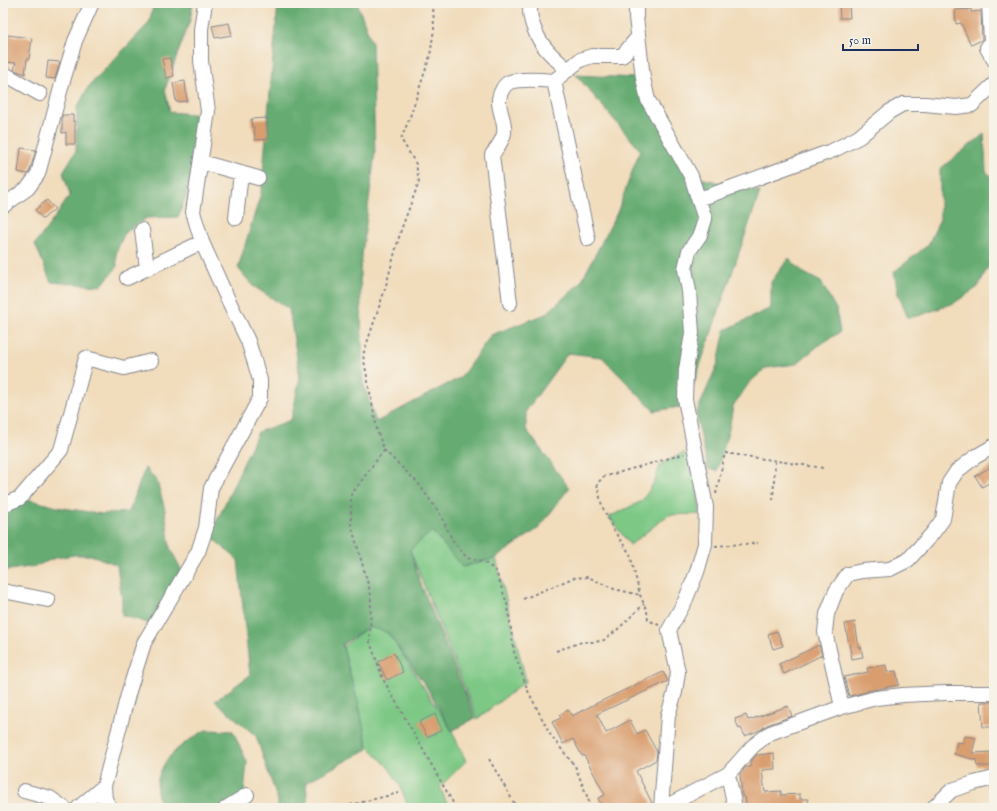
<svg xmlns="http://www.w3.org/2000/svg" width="997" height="811" viewBox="0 0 997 811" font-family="'IM FELL English',serif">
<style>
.green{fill:#7dc885;stroke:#4c7c72}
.forest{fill:#66ac72;stroke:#406e68}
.building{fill:#d99e70}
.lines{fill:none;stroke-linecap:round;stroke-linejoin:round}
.minor-casing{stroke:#86868c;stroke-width:16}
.path{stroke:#86868c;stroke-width:2;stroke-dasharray:3 3;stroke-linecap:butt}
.minor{stroke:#fff;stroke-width:14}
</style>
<rect width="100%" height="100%" fill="#f7f3e8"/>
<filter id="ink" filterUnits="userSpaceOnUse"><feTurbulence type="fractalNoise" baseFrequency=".025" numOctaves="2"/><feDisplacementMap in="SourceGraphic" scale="8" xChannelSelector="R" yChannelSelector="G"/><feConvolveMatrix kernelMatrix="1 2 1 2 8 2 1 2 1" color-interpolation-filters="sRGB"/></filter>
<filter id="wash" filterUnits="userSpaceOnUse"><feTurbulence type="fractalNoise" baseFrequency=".012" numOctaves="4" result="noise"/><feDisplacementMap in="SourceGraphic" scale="16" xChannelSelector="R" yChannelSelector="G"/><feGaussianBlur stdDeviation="0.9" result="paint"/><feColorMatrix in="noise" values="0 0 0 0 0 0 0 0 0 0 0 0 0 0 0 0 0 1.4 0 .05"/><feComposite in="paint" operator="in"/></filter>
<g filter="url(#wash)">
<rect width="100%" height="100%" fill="#f1dcbb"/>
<!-- green -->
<path class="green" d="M684 452 696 470 700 514 668 515 630 545 609 517 642 501 655 481 660 465Z
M432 531 462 567 496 558 526 681 477 719 410 550Z
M371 624 389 634 452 731 466 761 440 787 449 808H408L401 787 389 768 368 746 343 647Z"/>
<!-- forest -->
<path class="forest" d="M154 3H193L190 20 165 89 170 112 202 115 192 180 178 217 147 218 125 232 116 253 117 267 101 286 51 282 35 244 58 213 70 195 63 172 76 151 77 108 89 86 149 23Z
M278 3H357L372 43 375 153 360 271 363 382 376 422 461 377 491 335 546 314 581 282 617 213 640 150 576 75 635 78 691 176 760 192 686 406 654 411 602 357 568 353 526 411V429L569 488 539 528 496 558 462 567 432 531 410 550 420 582 475 718 452 731 426 686 387 632 368 627 342 645 359 705 368 749 306 782 308 808H278V801L256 736 215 701 250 675 238 560 210 536 258 432 291 420 300 377 289 309 253 286 238 268 261 193Z
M984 134 986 171 994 179V259H992L978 287 954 303 921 315 908 318 898 294 894 272 928 245 940 219V169Z
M789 258 804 273 821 282 836 309 840 332 818 346 796 364 766 368 749 383 733 406 729 429 717 471 708 469 696 414 718 363 725 330 771 308V282Z
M145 468 157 481 165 510 170 548 182 571 154 625 122 615V600L117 565 91 555H74L55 558 36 566 3 571V498L8 494 57 507 102 514 129 512Z
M206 730 233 731 247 762 244 793 240 808H162C160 801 156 793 157 787 158 759 184 742 206 730Z"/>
<g id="blocks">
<!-- building -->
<path class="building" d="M839 3H849L850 18H840Z
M971 9V12L981 11 982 40 971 45 961 23 956 24 955 10Z
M229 23 232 35 215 38 212 26Z
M7 35 32 38 29 59H27L25 74 14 70 16 63 3 62V38H7Z
M170 58 174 76 166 78 162 59Z
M48 61 60 62 55 79 46 78Z
M185 81 187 101 176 102 173 83Z
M62 115H73V122L75 121V144H66V132L62 133Z
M267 118 268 139 255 140 254 127H252L251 119Z
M21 148 36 150 30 170 28 174 18 172Z
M47 200 55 209 43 219 35 210Z
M994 465V480L982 487 975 476Z
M855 622 859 648 861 647 863 657 852 659 845 624Z
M777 631 783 646 773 649 768 634Z
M819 645 822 655 784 674 779 664Z
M394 653 403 672 387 680 378 662Z
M886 665 887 672 896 671 899 685 867 691V692L849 696 844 677 868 672 867 668Z
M663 672 668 681 597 714 606 733 630 720 637 734 645 730 657 752 656 760 636 771 652 803 641 808H603L598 798 605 795 584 755 582 756 573 739 563 744 552 722 561 718 559 715 568 710 572 716 595 704Z
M981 702H994V727H983Z
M788 706 792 716 767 725 760 730 745 736 741 728 739 729 735 719 746 715 748 720 752 719Z
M435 714 442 730 427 737 419 722Z
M965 736 976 738 972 753 994 752V766H977L976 760 954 754 957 742 963 743Z
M774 753 775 769 762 770 765 792 781 791V795L800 794V799H808V808H768V806L747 808 745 797 742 796 740 774 743 771 745 767H751V762L756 755Z"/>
</g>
</g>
<g filter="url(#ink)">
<use href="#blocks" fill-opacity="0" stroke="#86868c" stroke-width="1"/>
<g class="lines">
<defs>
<path id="minor" d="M531 3C527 17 537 39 547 50 553 57 561 64 568 70
M636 3V17L643 78 648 100 691 176 698 198 708 196 834 150 859 137 889 112 903 104H925L956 107 972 105 994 84
M989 3 991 42 987 48 994 60
M3 73 40 94
M554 81 588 239
M201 162 258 178
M3 206 28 188 38 174 62 84 75 41 92 3
M236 218 241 173
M142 230 147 268
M127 278 202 242
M510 303 492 155C496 149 503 141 504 133 506 122 498 110 499 99 500 93 504 84 510 82 521 78 543 80 554 81L580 60 592 56H622L638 37
M3 505 20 498 61 450 86 358 124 368 151 361
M3 591 48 600
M842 707 825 632 827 614 836 591 848 574 862 571 890 569 908 560 932 534 943 519 949 483 957 471 975 457 994 446
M728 774 735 808
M24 791 50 798 64 808
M78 808 104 786
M110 808 105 799 104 786 129 691 144 643 198 552 206 528 211 488 260 398V380L248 341 223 289 202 242 193 212 208 111 201 61V29L205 3
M226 808 247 795
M661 808 668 715 675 692 678 672 669 630 685 601 697 572 705 544 706 507 685 399 686 370 692 333 689 291 685 269 689 251 700 235 705 219 698 198
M663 808 728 774 753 746 770 733 842 707 876 698 903 695 945 693H994
M933 808 952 790 974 783 994 778"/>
</defs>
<!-- minor casing -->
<use href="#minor" class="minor-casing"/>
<!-- path -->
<path class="path" d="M433 3 434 29 430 56 410 117 401 139 416 164 419 182 401 230 385 289 363 355 377 430 384 450 351 495V524L371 595 370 642 383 679 456 808
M384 450 418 483 440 514 453 541 467 558 483 561 496 571 508 607 514 652 528 691 551 736 575 766 587 796 591 808
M716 494 725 453 823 468
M773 500 775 461
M715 546 758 543
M523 599 573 578 588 577 614 589 640 595
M659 625 648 620 647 611 640 595 630 554 614 531 602 506 597 484 603 477 684 454
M556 651 582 642H595L604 640 617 630 644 604
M489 759 517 808
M346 808V806L399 793"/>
<!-- minor -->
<use href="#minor" class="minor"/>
</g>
</g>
<!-- margin -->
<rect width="997" height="811" fill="none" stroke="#f7f3e8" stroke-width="16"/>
<!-- scale -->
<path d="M843 44v6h75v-6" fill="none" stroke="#1b2f5e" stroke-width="2"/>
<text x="849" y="44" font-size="12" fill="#1b2f5e" stroke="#f7f3e8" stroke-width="3" paint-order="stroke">50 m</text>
</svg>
